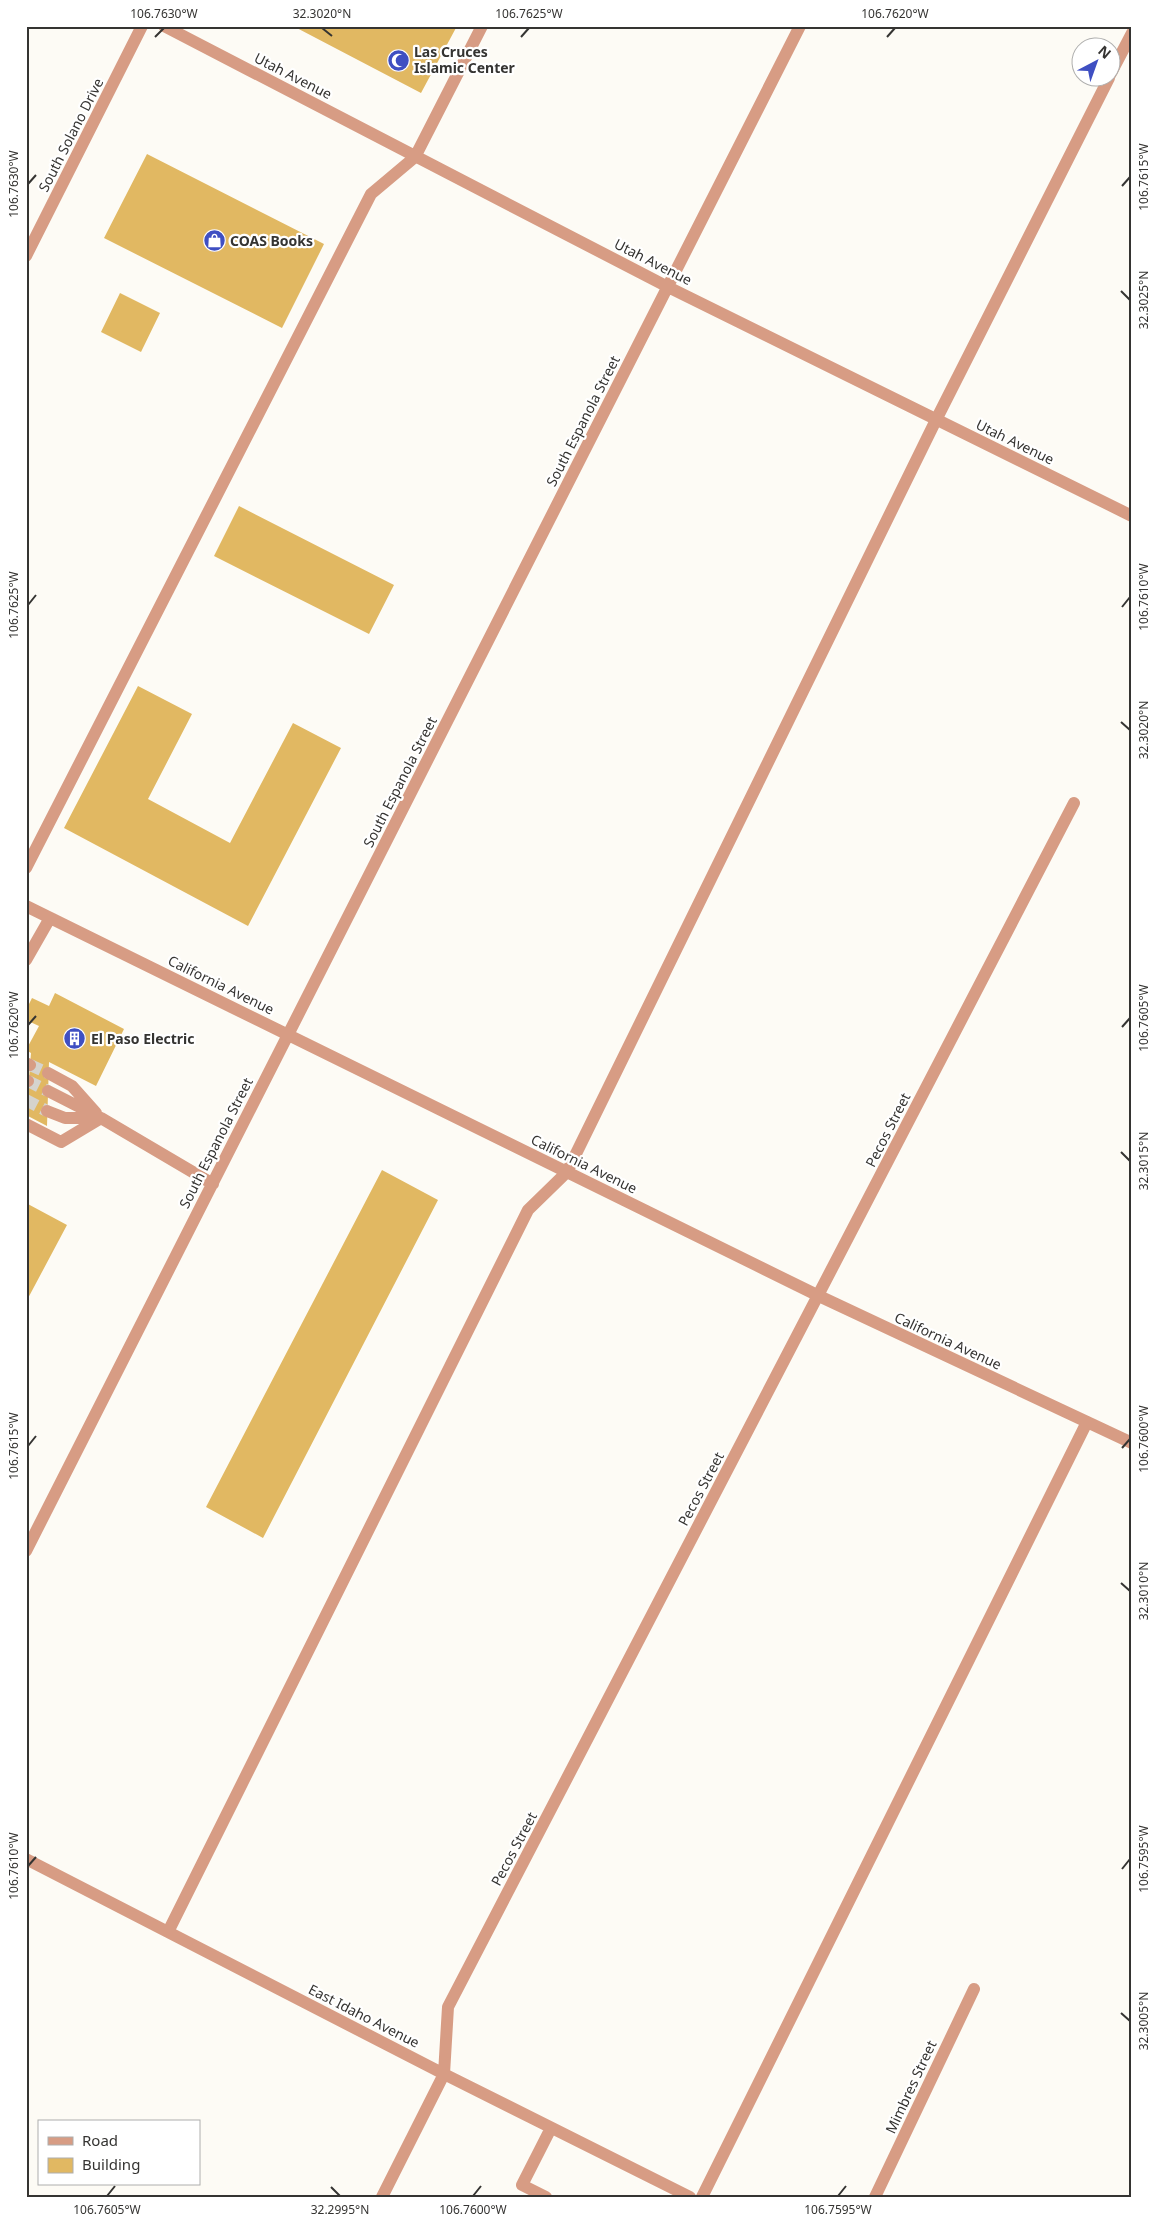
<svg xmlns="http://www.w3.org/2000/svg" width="1158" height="2223" viewBox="0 0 1158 2223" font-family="'Noto Sans',sans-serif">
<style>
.building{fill:#e1b862}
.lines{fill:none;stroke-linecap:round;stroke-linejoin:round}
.minor-tunnel{stroke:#d5d3ce;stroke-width:12;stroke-dasharray:12 6;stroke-linecap:butt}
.minor{stroke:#d79c84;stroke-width:12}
.ticks{fill:none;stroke:#353432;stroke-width:2}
.labels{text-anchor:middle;stroke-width:4.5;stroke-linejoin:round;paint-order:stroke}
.poi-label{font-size:14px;font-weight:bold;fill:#353432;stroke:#fff;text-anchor:start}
.street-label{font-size:14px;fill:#353432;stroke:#fff}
.neatline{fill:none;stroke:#353432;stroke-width:2}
.ticks-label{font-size:12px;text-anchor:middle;fill:#353432}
</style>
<rect width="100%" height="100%" fill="#fdfbf5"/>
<!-- building -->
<path class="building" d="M293 26H457L421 93Z
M147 154 324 244 282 328 104 238Z
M120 293 160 313 141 352 101 332Z
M239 506 394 585 369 634 214 556Z
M138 686 192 714 148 799 230 843 293 723 341 748 248 926 64 828Z
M55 993 124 1029 96 1086 49 1062 47 1126 26 1115 31 1053 26 1050 39 1026 26 1020V1010L32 998 49 1006Z
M382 1170 438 1200 263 1538 206 1507Z
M26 1203 67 1225 26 1302Z"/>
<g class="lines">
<!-- minor-tunnel -->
<path class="minor-tunnel" d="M30 1065 48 1073
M28 1081 48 1091
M26 1100 47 1111"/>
<!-- minor -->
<path class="minor" d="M164 26 668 287 1132 516
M1110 75 1132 33
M26 256 142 26
M26 868 371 194 415 157 482 26
M26 906 819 1296 1132 1443
M26 960 50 918
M26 1063 30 1065
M48 1073 72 1086 96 1113
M26 1080 28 1081
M48 1091 101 1118 213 1184
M47 1111 65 1118H98
M26 1124 61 1142 101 1118
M26 1551 800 26
M26 1859 444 2074 690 2197
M168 1932 528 1210 567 1172 936 420 1109 78
M382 2197 444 2074 448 2007 1074 803
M546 2197 522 2185 551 2128
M702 2197 1087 1422
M875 2197 974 1989"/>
</g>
<!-- ticks -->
<path class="ticks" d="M322 28 332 36M155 37 164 28M521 37 529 28M887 37 895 28M28 184 36 175M1122 186 1130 177M1121 291 1130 300M28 605 36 595M1122 607 1130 597M1121 722 1130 730M28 1025 36 1016M1122 1027 1130 1018M1121 1152 1130 1161M28 1446 36 1436M1122 1448 1130 1439M1121 1583 1130 1591M28 1866 36 1857M1122 1869 1130 1859M1121 2013 1130 2021M331 2187 340 2196M107 2196 115 2186M473 2196 481 2186M838 2196 846 2186"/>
<!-- icons -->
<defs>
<symbol id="mosque-disc" viewBox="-11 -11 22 22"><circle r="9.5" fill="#3f4fc2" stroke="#fff"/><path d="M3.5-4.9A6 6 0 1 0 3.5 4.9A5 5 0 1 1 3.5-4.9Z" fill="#fff"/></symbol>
<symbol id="shop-disc" viewBox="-11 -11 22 22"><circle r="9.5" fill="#3f4fc2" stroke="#fff"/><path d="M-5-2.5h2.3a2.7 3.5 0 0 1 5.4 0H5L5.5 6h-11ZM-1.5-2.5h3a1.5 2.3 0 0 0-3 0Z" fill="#fff"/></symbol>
<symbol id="building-disc" viewBox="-11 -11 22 22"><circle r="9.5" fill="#3f4fc2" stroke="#fff"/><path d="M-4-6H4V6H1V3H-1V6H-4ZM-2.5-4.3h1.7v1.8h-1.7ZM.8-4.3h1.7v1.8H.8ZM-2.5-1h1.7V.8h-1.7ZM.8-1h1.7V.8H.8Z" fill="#fff"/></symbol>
</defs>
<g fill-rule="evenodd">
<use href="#mosque-disc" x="386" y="48" width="25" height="25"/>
<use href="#shop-disc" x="202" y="228" width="25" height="25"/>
<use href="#building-disc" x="62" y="1026" width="25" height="25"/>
</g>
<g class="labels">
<!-- poi labels -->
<g class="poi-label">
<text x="414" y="57">Las Cruces<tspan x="414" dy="16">Islamic Center</tspan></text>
<text x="230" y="246">COAS Books</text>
<text x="91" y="1044">El Paso Electric</text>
</g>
<!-- street labels -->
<g class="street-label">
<text transform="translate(293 76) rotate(27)" y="5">Utah Avenue</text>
<text transform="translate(71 135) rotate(-63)" y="5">South Solano Drive</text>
<text transform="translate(653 262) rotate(27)" y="5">Utah Avenue</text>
<text transform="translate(583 421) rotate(-63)" y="5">South Espanola Street</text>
<text transform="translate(1015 442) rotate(26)" y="5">Utah Avenue</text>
<text transform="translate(400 782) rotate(-63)" y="5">South Espanola Street</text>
<text transform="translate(221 985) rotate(26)" y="5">California Avenue</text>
<text transform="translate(888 1130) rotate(-63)" y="5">Pecos Street</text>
<text transform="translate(216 1143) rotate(-63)" y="5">South Espanola Street</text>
<text transform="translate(584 1164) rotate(26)" y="5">California Avenue</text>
<text transform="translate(948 1341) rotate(25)" y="5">California Avenue</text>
<text transform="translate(701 1489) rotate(-62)" y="5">Pecos Street</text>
<text transform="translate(514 1849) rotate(-62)" y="5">Pecos Street</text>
<text transform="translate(364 2016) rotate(27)" y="5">East Idaho Avenue</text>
<text transform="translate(911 2087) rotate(-65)" y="5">Mimbres Street</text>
</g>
</g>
<!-- border -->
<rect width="1158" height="2223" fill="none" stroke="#ffffff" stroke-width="55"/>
<!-- legend -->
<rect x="38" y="2120" width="162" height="65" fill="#ffffff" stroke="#aeaead"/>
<rect x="48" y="2137" width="25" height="8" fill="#d79c84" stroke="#aeaead"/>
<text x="82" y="2146" font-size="15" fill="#353432">Road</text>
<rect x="48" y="2158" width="25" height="15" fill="#e1b862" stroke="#aeaead"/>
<text x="82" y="2170" font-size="15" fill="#353432">Building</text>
<!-- north arrow -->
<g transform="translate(1096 62) rotate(41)"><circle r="24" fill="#ffffff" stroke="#aeaead"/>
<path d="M0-4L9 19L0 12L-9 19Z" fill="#3f4fc2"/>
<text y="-8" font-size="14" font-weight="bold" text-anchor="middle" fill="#353432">N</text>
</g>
<rect x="28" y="28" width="1102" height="2168" class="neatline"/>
<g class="ticks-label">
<text x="164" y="18">106.7630°W</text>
<text x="322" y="18">32.3020°N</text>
<text x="529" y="18">106.7625°W</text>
<text x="895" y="18">106.7620°W</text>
<text transform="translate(1144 177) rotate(-90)" y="4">106.7615°W</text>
<text transform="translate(14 184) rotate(-90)" y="4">106.7630°W</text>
<text transform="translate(1144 300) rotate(-90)" y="4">32.3025°N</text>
<text transform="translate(1144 597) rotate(-90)" y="4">106.7610°W</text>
<text transform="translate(14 605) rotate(-90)" y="4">106.7625°W</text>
<text transform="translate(1144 730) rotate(-90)" y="4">32.3020°N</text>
<text transform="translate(1144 1018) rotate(-90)" y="4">106.7605°W</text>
<text transform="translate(14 1025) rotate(-90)" y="4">106.7620°W</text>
<text transform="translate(1144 1161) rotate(-90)" y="4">32.3015°N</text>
<text transform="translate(1144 1439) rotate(-90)" y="4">106.7600°W</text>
<text transform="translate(14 1446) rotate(-90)" y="4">106.7615°W</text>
<text transform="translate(1144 1591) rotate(-90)" y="4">32.3010°N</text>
<text transform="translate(1144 1859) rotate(-90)" y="4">106.7595°W</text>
<text transform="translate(14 1866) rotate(-90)" y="4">106.7610°W</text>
<text transform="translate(1144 2021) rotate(-90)" y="4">32.3005°N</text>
<text x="107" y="2214">106.7605°W</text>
<text x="340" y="2214">32.2995°N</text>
<text x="473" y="2214">106.7600°W</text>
<text x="838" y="2214">106.7595°W</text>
</g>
</svg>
